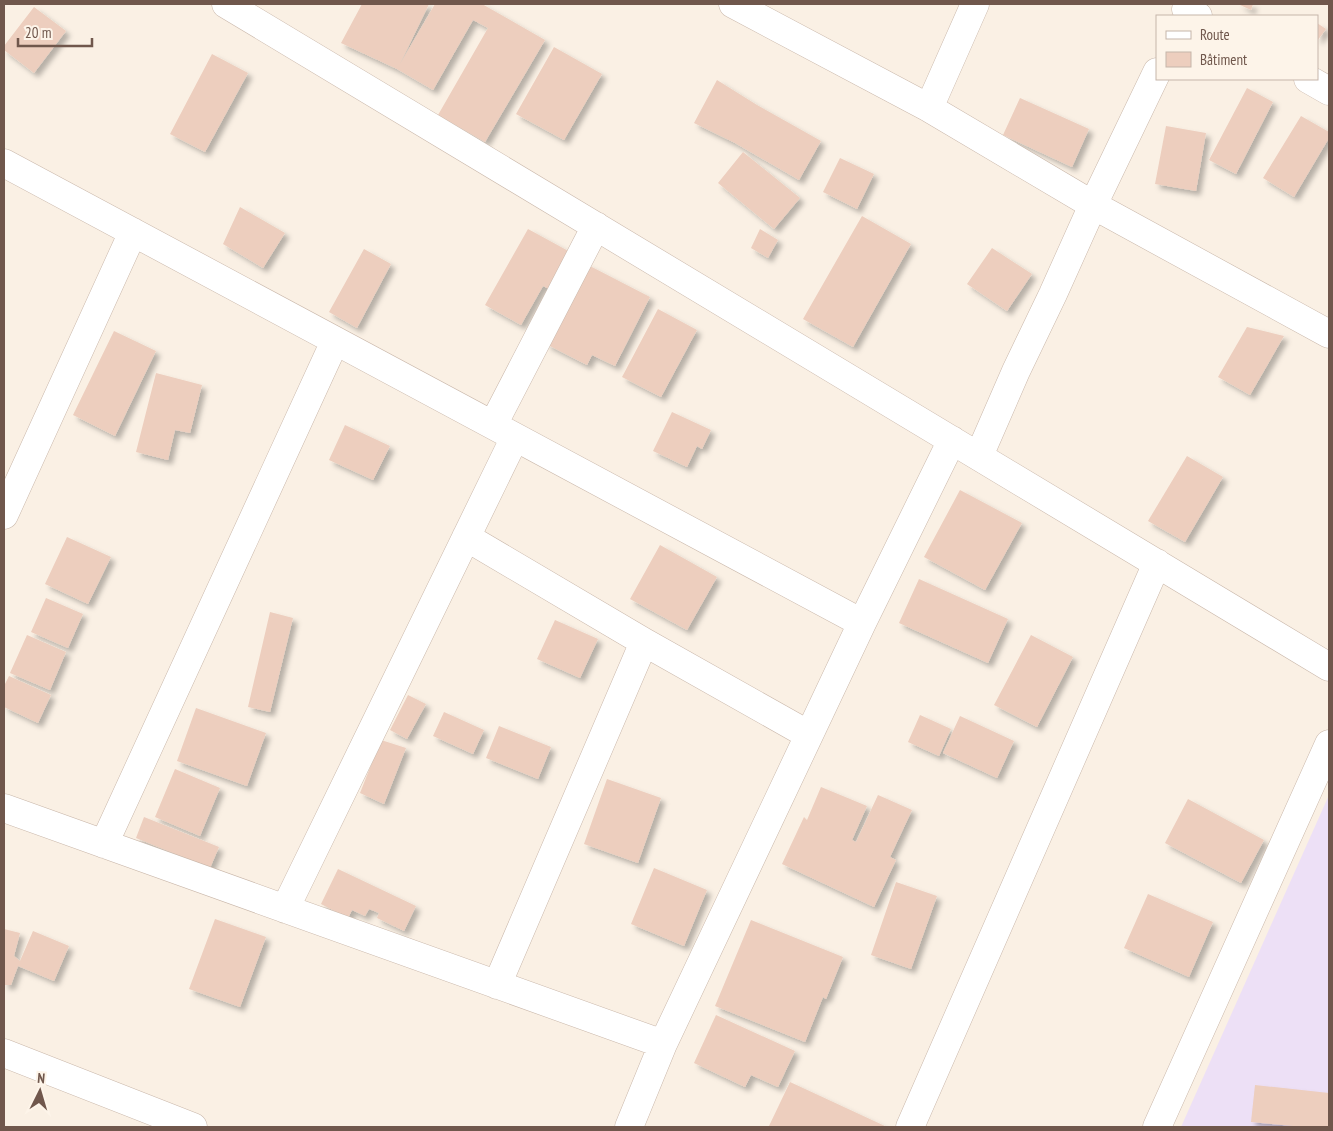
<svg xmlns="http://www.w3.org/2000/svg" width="1333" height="1131" viewBox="0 0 1333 1131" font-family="'PT Sans Narrow',sans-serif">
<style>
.education{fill:#ede0f6}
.building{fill:#edcebe;filter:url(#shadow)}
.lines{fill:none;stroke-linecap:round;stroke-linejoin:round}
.minor-casing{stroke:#cab8ab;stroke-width:29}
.minor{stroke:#fff;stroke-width:28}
</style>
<defs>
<filter id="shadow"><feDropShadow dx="4.5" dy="4.5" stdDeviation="2.5" flood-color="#0004"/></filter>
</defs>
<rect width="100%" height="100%" fill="#faf0e4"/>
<!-- education -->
<path class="education" d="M1329 795V1127H1181Z"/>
<!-- building -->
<path class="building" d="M362 4H429L400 64 435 4H482L545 40 485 142 438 115 488 28 473 20 433 90 397 69 341 43Z
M1238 4H1253L1251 10Z
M34 7 66 31 34 73 4 50V46Z
M1317 23 1326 29 1317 41Z
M554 47 602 74 564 140 516 114Z
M212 54 248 73 205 152 170 134Z
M717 80 757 105 821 141 799 180 735 143 694 123Z
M1247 88 1273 102 1236 174 1209 160Z
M1020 98 1089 129 1072 167 1003 135Z
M1301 116 1329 132V138L1294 197 1263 178Z
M1166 126 1206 133 1196 191 1155 184Z
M743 152 800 198 774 229 718 183Z
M840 158 874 174 857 209 823 192Z
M240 207 285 233 263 268 223 244Z
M862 216 911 244 853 347 803 319Z
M528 229 572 253 551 290 543 286 521 325 485 305Z
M760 229 778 240 768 258 751 248Z
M992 248 1032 274 1007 311 967 284Z
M364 249 391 264 357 328 329 312Z
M586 264 650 297 615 366 592 355 587 365 546 344Z
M658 309 697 330 661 397 622 377Z
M1247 327 1284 336 1250 395 1218 377Z
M114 331 156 351 115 436 73 415Z
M156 373 202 385 190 433 175 430 168 460 136 452Z
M672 412 711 430 702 449 697 446 687 467 653 451Z
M345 425 390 446 373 480 329 460Z
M1187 456 1223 477 1185 542 1148 521Z
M960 490 1022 523 985 590 924 557Z
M67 537 111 557 88 604 45 584Z
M660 545 717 577 687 630 630 599Z
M919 579 1008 619 988 663 899 623Z
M46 598 83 614 68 648 31 632Z
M270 612 293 618 270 712 248 707Z
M555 620 598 639 580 678 537 659Z
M27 635 66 652 50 690 10 673Z
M1031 635 1073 657 1037 727 994 705Z
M9 676 51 695 38 723 4 707V686Z
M408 695 426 704 407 739 390 730Z
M196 708 266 733 247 786 177 761Z
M444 712 484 730 473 754 433 736Z
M920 715 951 729 939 756 908 742Z
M960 716 1014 741 997 778 943 753Z
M499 726 551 747 538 779 486 758Z
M381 740 406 748 384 804 360 793Z
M175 769 220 788 200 836 155 817Z
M607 779 661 798 638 863 584 844Z
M821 787 867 806 852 840 856 842 878 795 912 810 890 857 896 860 874 907 782 864 804 817 807 820Z
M1188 799 1264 840 1241 883 1165 843Z
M144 817 219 847 210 868 136 838Z
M654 868 707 890 684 946 631 924Z
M338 869 416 906 404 931 377 918 379 913 369 909 365 916 352 910 348 918 321 904Z
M896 882 937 896 911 969 871 955Z
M1148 894 1213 922 1189 977 1124 948Z
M215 919 266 937 240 1007 189 989Z
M751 920 843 957 826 999 823 997 805 1042 715 1006Z
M4 929 20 933 14 956 20 961 33 931 69 946 54 981 18 966 11 985H4Z
M716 1015 795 1051 778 1087 751 1075 745 1087 694 1063Z
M790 1082 887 1127H772L769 1126Z
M1255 1085 1329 1093V1127H1304L1251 1122Z"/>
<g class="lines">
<defs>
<path id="minor" d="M226 4 1329 667
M733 4 929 108 1093 205 1329 334
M1186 9 1198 16
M1308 79 1329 91
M929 108 975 4
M4 163 862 623
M493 425 596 226
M979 456 1016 371 1053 294 1093 205 1157 72
M4 515 133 232
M466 537 644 642 809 735
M4 808 663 1044
M104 844 335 341
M285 909 515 437
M497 985 644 642
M4 1053 193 1127
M629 1127 663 1044 862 623 952 440
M910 1127 1157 563
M1157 1127 1329 744"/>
</defs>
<!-- minor casing -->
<use href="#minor" class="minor-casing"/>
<!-- minor -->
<use href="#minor" class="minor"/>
</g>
<!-- border -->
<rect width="1333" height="1131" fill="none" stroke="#70574c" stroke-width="10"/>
<!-- legend -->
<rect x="1156" y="15" width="162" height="65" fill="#fdf4e9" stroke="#c5b5aa"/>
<rect x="1166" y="31" width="25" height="8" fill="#ffffff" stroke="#c5b5aa"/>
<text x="1200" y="40" font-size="15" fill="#70574c">Route</text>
<rect x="1166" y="52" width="25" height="15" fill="#edcebe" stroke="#c5b5aa"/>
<text x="1200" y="65" font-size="15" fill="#70574c">Bâtiment</text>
<!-- north arrow -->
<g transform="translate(40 1091) rotate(5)" stroke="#fdf4e9" stroke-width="4" paint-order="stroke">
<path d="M0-4L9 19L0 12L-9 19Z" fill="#70574c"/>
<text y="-8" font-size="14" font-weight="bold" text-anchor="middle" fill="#70574c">N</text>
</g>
<!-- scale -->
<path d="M18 38v8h74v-8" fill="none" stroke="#70574c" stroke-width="2.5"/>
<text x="25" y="38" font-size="15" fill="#70574c" stroke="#fdf4e9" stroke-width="4" paint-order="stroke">20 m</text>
</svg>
